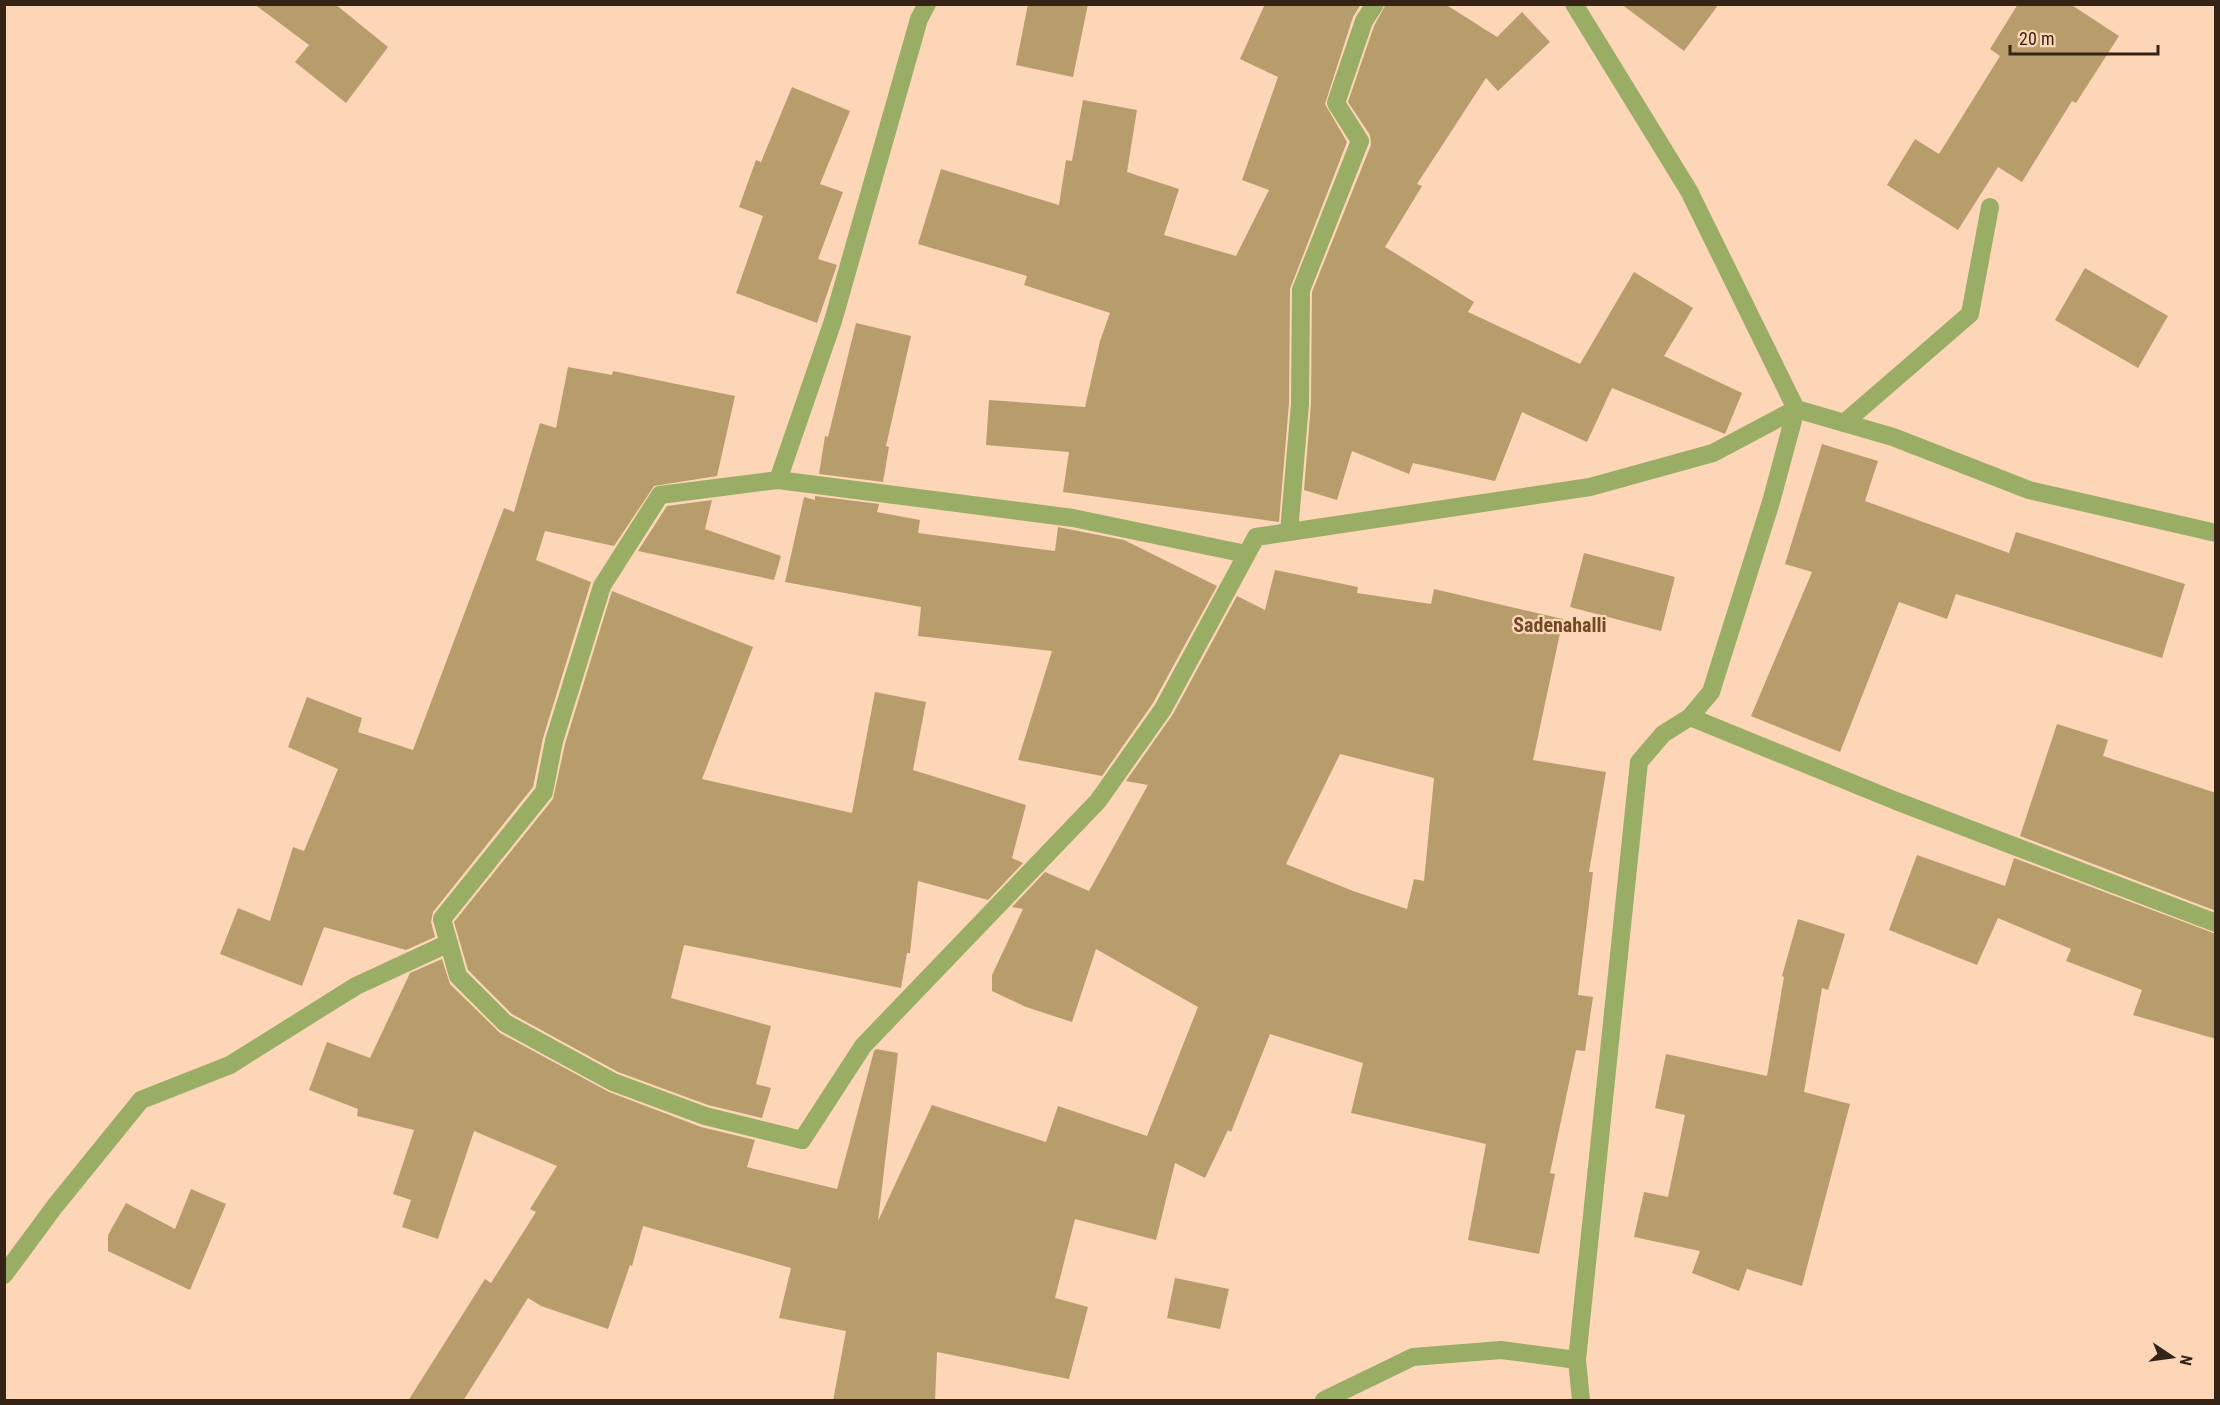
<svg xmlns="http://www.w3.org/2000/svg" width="2220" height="1405" viewBox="0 0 2220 1405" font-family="'Roboto Condensed',sans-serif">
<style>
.building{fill:#b89d6c;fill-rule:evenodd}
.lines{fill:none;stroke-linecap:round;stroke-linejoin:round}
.minor{stroke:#9aad65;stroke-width:18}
.tertiary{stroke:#9aad65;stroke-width:18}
.labels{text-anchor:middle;stroke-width:4.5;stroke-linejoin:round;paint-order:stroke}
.quarter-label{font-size:20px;font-weight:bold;fill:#704925;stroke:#fcd6b7}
</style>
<rect width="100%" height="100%" fill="#fcd6b7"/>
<!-- building -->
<path class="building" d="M254 4H335L388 47 346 103 295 62 309 45Z
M1028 4H1088L1073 77 1016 65Z
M1265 4H1361L1353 17 1325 104 1347 142 1290 289 1289 403 1279 522 1063 492 1069 452 986 445 989 400 1085 407 1100 341 1110 313 1024 285 1027 276 918 244 941 169 1059 205 1066 160 1072 161 1083 100 1137 110 1127 172 1179 189 1164 235 1236 256 1269 190 1242 180 1278 77 1240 59Z
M1386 4H1445L1497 37 1522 12 1550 42 1498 91 1486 78 1417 184 1422 186 1385 247 1474 302 1468 312 1580 364 1634 272 1693 308 1664 356 1742 393 1725 434 1612 388 1587 442 1522 412 1495 481 1413 463 1409 474 1352 451 1337 500 1304 490 1311 404 1312 292 1371 145 1370 135 1348 102 1374 26Z
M1621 4H1719L1684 51Z
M2018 4H2070L2119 36 2076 103 2072 101 2022 182 1998 167 1958 230 1887 185 1915 139 1939 154 2000 56 1990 49Z
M792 87 850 111 820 184 843 192 818 259 837 265 817 323 736 293 763 216 739 207 756 160 761 162Z
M2085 268 2168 316 2138 368 2055 320Z
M856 323 911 336 886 446 889 447 883 482 819 474 825 436 828 437Z
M568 367 612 375 613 371 735 396 717 476 654 486 614 546 545 531 536 560 591 582 543 738 533 787 433 912 431 922 435 937 406 950 324 927 302 986 220 954 238 908 270 921 293 847 304 851 338 769 288 747 307 697 362 718 358 732 413 750 504 508 514 512 540 423 556 428Z
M1822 444 1878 461 1865 501 2009 553 2016 532 2185 584 2162 658 1956 594 1947 619 1899 602 1840 752 1751 716 1812 572 1785 564Z
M815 496 879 504 877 512 920 520 918 533 1055 551 1058 527 1124 540 1217 586 1153 703 1102 776 1018 760 1052 651 918 636 921 607 785 582 804 497 815 500Z
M712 500 705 529 781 556 774 580 638 551 667 506Z
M1584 553 1675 577 1661 631 1570 607Z
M1275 570 1358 587 1357 593 1431 604 1434 589 1563 619 1533 760 1606 772 1589 872H1593L1578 995 1593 997 1585 1051 1576 1050 1550 1173 1555 1174 1539 1254 1468 1240 1486 1144 1351 1113 1363 1063 1270 1034 1231 1132 1228 1130 1205 1178 1175 1163 1156 1240 1075 1219 1055 1298 1088 1307 1069 1379 937 1352 935 1401H833L846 1331 779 1318 791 1268 643 1226 632 1266 630 1265 608 1329 541 1306 528 1298 463 1401H408L485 1279 491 1283 536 1212 530 1209 557 1166 474 1131 438 1239 402 1227 411 1200 393 1194 414 1130 357 1116 358 1109 309 1090 327 1042 370 1058 410 973 442 959 450 984 500 1033 609 1092 701 1127 755 1140 747 1167 837 1189 874 1051 876 1049 898 1053 878 1221 932 1105 1046 1142 1058 1106 1147 1136 1198 1007 1096 949 1072 1022 1026 1007 992 991V975L1023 909 1012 907 1045 872 1089 891 1148 785 1126 781 1173 714 1237 596 1265 610ZM1340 754 1434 778 1424 881 1414 879 1407 909 1353 891 1286 864Z
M612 591 753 647 702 779 852 813 875 692 926 702 913 770 1026 805 1012 858 1023 863 988 900 918 881 910 953H907L901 988 684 945 671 998 771 1026 756 1084 771 1088 762 1118 708 1105 618 1072 512 1014 468 970 454 922 553 799 565 744Z
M2057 724 2108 740 2103 756 2216 793V911L2020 836Z
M1917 855 2005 886 2014 858 2216 934V1039L2133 1015 2142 990 2066 961 2071 949 1998 918 1977 965 1889 930Z
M1798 919 1845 934 1828 990 1822 988 1804 1092 1850 1104 1802 1286 1747 1269 1739 1291 1692 1273 1700 1251 1634 1237 1644 1192 1668 1197 1685 1115 1655 1108 1666 1054 1767 1076 1784 977 1782 976Z
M191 1189 226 1204 190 1290 108 1251V1235L126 1203 175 1229Z
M1175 1278 1229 1289 1220 1329 1167 1318Z"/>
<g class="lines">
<!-- minor -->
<path class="minor" d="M927 4 919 19 833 321 778 480 660 495 602 586 554 741 544 792 442 919 458 976 505 1023 613 1082 705 1116 802 1140 863 1046 1098 801 1163 709 1256 537 1590 487 1713 453 1796 409
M1844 423 1970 314 1990 207
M778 480 1073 518 1246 554
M1289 532 1300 404 1301 290 1360 141 1336 103 1364 21 1375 4
M4 1275 55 1206 141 1100 230 1065 356 986 449 943
M1577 1360 1581 1400"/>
<!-- tertiary -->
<path class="tertiary" d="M1796 409 1893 437 2029 490 2216 533
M1690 717 1896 801 2216 923
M1324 1400 1413 1357 1501 1350 1577 1360 1639 762 1663 734 1690 717 1711 692 1771 502 1796 409 1689 191 1574 4"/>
</g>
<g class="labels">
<!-- quarter labels -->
<g class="quarter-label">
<text x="1560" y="632">Sadenahalli</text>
</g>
</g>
<!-- border -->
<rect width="2220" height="1405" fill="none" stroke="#352415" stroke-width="12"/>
<!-- north arrow -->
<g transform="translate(2172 1357) rotate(103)" stroke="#fcd6b7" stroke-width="4.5" paint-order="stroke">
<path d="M0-4.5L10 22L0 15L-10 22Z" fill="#352415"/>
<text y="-9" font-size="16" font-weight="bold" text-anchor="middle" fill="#352415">N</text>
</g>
<!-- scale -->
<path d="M2010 45v9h148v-9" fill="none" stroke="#352415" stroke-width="3"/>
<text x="2019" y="45" font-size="18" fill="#352415" stroke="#fcd6b7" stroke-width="4.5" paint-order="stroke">20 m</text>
</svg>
